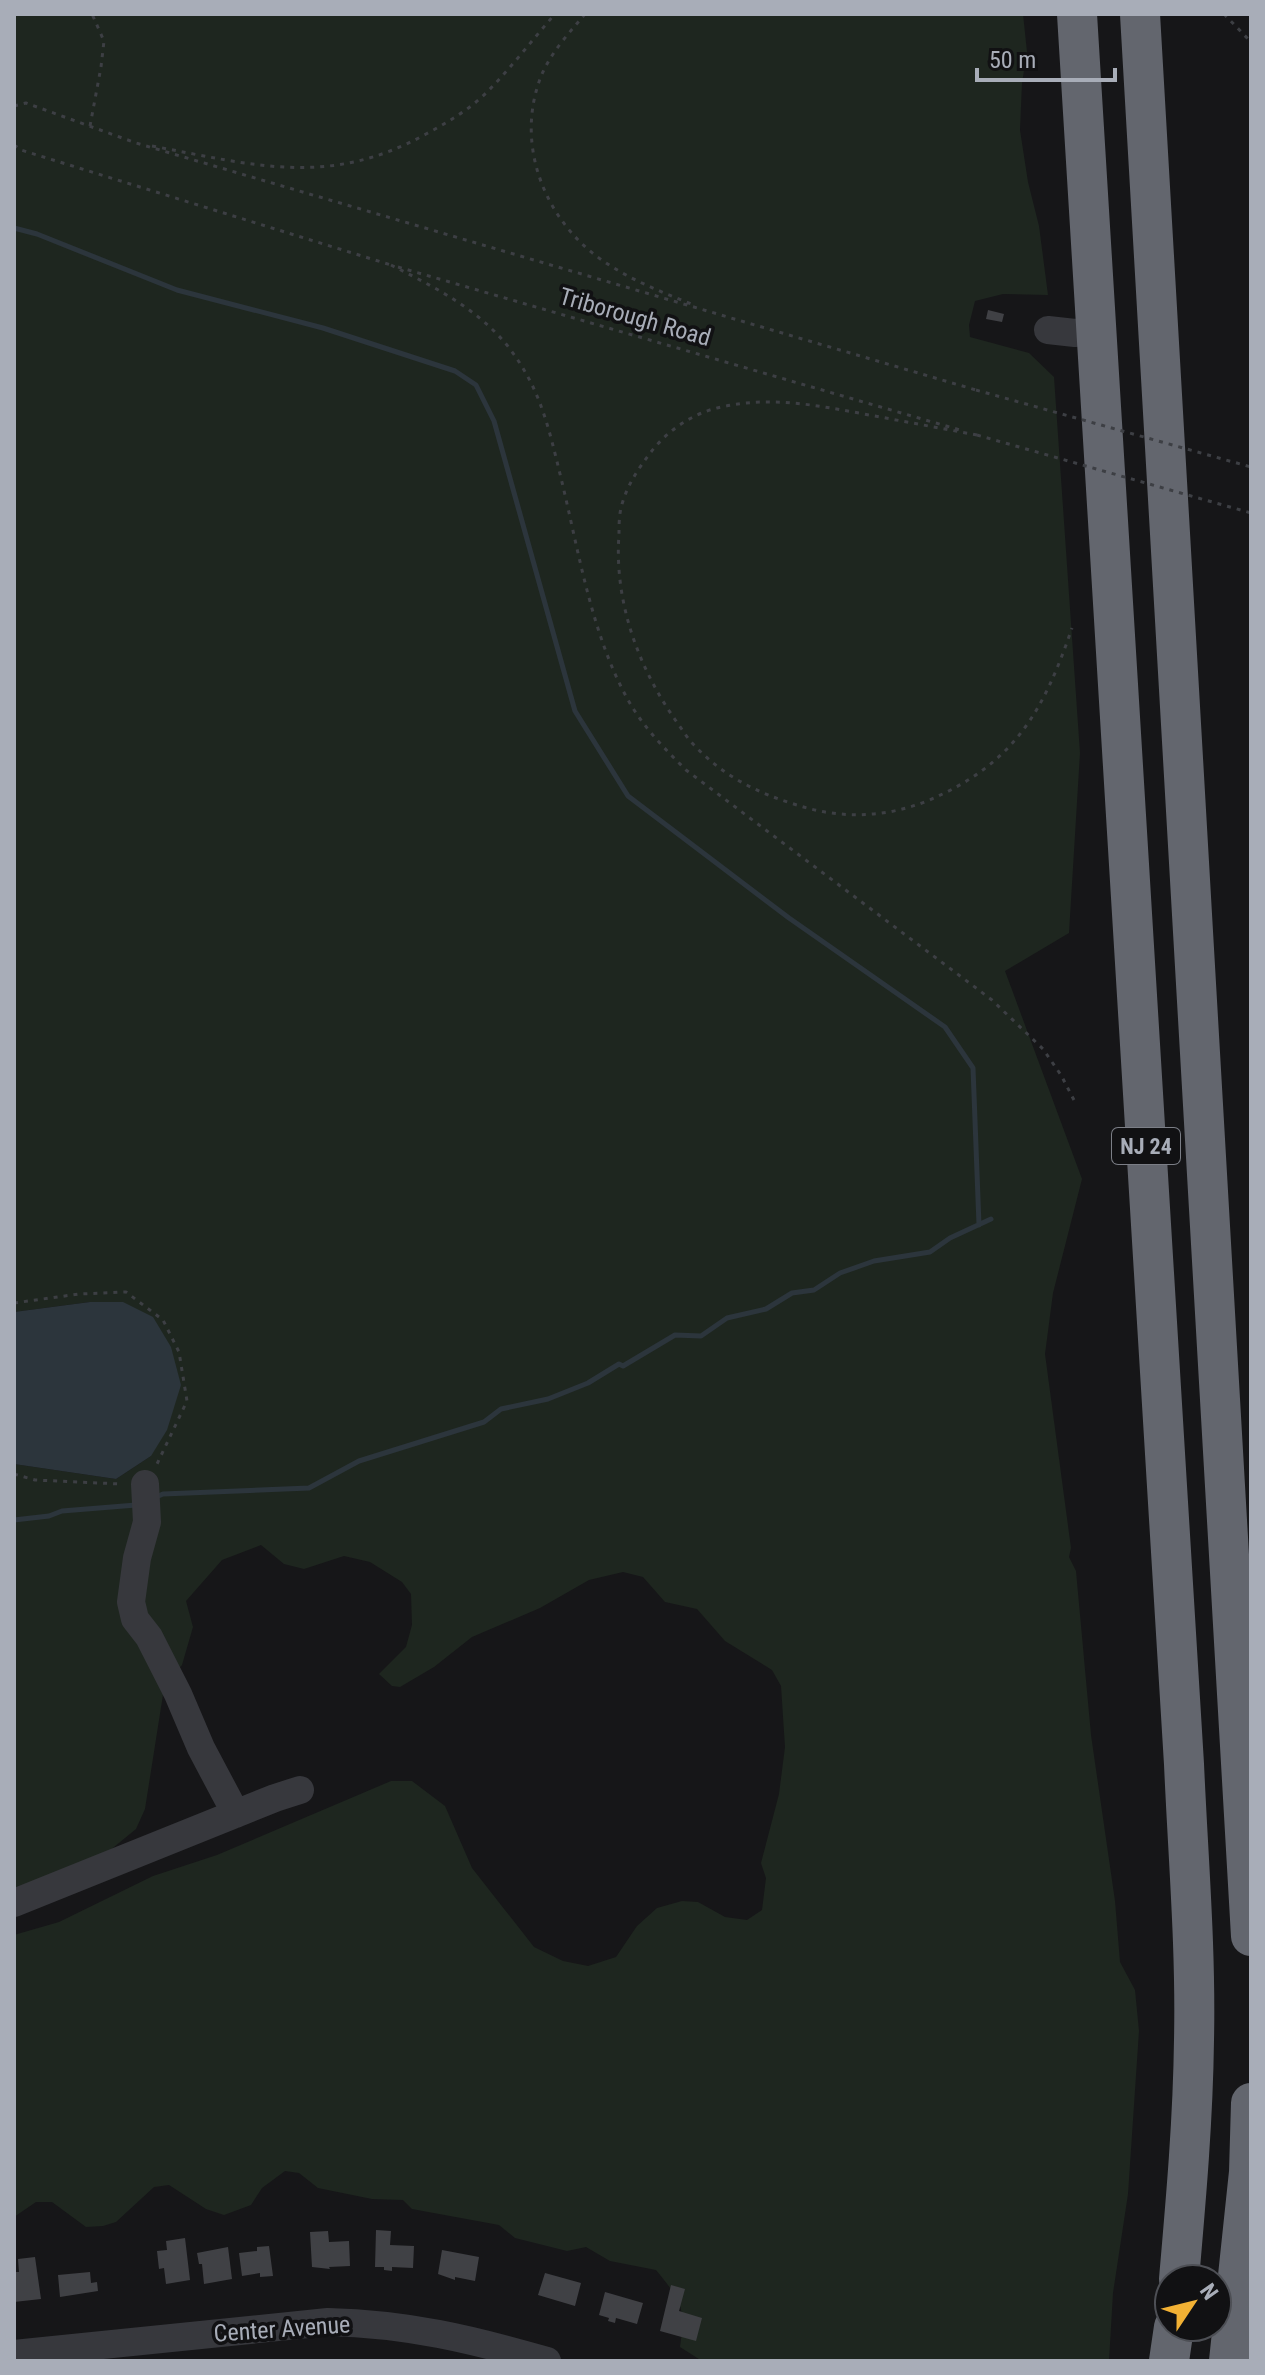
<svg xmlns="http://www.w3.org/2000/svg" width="1265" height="2375" viewBox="0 0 1265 2375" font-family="'Roboto Condensed',sans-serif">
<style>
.green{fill:#1e261f}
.water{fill:#2c353c}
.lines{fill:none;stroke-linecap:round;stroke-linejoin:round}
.stream{stroke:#2c353c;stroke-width:5}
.building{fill:#404145}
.path{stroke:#3d3f44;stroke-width:3;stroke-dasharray:4 6;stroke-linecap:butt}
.minor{stroke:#37383d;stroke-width:28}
.highway{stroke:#63666e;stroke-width:40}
.path-bridge{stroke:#3d3f44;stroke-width:3;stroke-dasharray:4 6;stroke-linecap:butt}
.labels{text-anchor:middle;stroke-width:7;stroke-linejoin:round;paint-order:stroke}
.shield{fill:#111113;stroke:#7b7e86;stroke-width:2}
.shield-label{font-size:22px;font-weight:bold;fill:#a8adb8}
.street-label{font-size:24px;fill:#a8adb8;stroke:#111113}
</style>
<rect width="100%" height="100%" fill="#161618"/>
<!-- green -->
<path class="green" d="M14 14H1023L1027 52 1022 83 1020 130 1028 182 1039 226 1048 295 1003 294 975 301 969 325 970 337 1029 353 1054 377 1080 753 1069 933 1005 971 1082 1179 1053 1293 1045 1354 1071 1548 1069 1557 1076 1571 1091 1735 1115 1901 1120 1962 1135 1990 1139 2031 1128 2194 1113 2293 1109 2361H702L680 2347C686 2306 681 2301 656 2270L610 2261 586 2247 567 2251 515 2238 499 2225 412 2209 403 2200 372 2199 318 2188 299 2173 285 2171 262 2188 251 2205 224 2215 206 2209 169 2185 154 2187 116 2222 103 2226 86 2227 52 2202H36L14 2217V1935L59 1922 153 1876 217 1855 391 1781H412L445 1806 472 1868 534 1947 563 1961 588 1966 616 1957 637 1926 657 1908 682 1901 698 1902 725 1917 747 1920 762 1910 766 1878 761 1863 779 1794 785 1747 781 1686 772 1670 725 1641 697 1609 665 1602 643 1577 623 1572 589 1580 540 1608 472 1637 434 1667 400 1687 392 1686 379 1674 406 1647 412 1625 411 1594 402 1582 370 1562 344 1556 304 1569 284 1564 261 1545 222 1560 186 1601 193 1627 182 1665 165 1682 145 1809 136 1829 103 1856 14 1889V1464L116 1479 151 1456 123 1302H90L14 1312Z"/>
<!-- water -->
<path class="water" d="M90 1302H123L153 1317 171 1347 181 1385 167 1430 151 1456 116 1479 14 1464V1312Z"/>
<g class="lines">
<!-- stream -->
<path class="stream" d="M14 228 37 234 177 290 323 328 455 371 476 385 494 421 575 711 628 796 789 918 945 1027 973 1068 979 1225
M156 1497 163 1494 309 1488 359 1461 484 1422 501 1409 548 1399 588 1383 619 1364 623 1366 675 1335 701 1336 727 1318 766 1309 792 1293 814 1290 840 1273 874 1261 930 1252 950 1238 991 1219
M14 1520 49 1516 62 1511 136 1505"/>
</g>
<!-- building -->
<path class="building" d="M988 310 1004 314 1002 322 986 319Z
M376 2230 391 2231 390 2245 414 2246 413 2268 392 2267V2271L384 2270V2267H375Z
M328 2231 329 2242 349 2241 350 2266 329 2267 330 2269 312 2267 310 2232Z
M185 2238 190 2280 166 2284 164 2268 159 2269 157 2251 167 2250 166 2241Z
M269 2246 273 2276 260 2277V2273L242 2276 239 2253 257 2251V2247Z
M228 2247 232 2279 204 2284 202 2264H199L197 2253Z
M442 2250 479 2257 475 2281 455 2277V2280L438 2274Z
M35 2257 41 2299 14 2302V2272H19L18 2259Z
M90 2272 91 2283 97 2282 98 2291 60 2297 58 2275Z
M545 2273 581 2283 575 2306 538 2295Z
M671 2285 685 2289 679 2311 702 2318 696 2341 660 2331Z
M605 2292 643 2303 637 2324 616 2318 615 2323 608 2321 609 2318 599 2315Z"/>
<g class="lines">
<!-- path -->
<path class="path" d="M585 14C570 32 552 51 542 74 515 139 541 213 595 255 625 278 659 291 694 305
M1224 14 1251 42
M14 106 26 103 136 143 976 390
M90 126 101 67 104 41 92 14
M14 145 21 150 391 265
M152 146C254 165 329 188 426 134 448 122 469 110 487 92 511 68 532 40 555 14
M391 265C434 287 479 309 510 349 541 390 549 429 561 478 579 552 592 639 631 705 646 730 666 750 686 770L992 1000 1043 1049 1061 1075 1076 1104
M398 267 960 430
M977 435C939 428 902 421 864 414 815 405 770 396 721 407 693 413 668 430 651 452 638 469 628 484 622 504 619 514 619 525 619 534 614 601 638 667 676 721 682 729 687 738 694 745 723 776 757 793 797 805 839 819 885 818 927 801 1013 765 1043 713 1072 628
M14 1303 79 1294 126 1292 163 1320 179 1352 187 1401 157 1464
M14 1474 35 1480 121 1484"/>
<!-- minor -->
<path class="minor" d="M1048 330 1075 333 1096 331
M145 1484 147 1522 137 1558 131 1602 135 1619 149 1637 178 1694 201 1748 236 1814
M14 1903 275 1798 300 1790
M14 2354 328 2322C408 2324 471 2339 547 2361"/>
<!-- highway -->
<path class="highway" d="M1077 14 1184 1764C1188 1856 1196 1948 1194 2040 1193 2120 1186 2199 1179 2279
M1140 14 1251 1936
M1169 2361 1174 2327
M1229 2361 1249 2172 1251 2103"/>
<!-- path-bridge -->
<path class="path-bridge" d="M976 390 1251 467
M977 435 1251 513"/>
</g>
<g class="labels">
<!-- shield labels -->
<rect class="shield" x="1112" y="1128" width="68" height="36" rx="6"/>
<g class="shield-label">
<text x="1146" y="1154">NJ 24</text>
</g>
<!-- street labels -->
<g class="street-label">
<text transform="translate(635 317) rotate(16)" y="8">Triborough Road</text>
<text transform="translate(282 2329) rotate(-4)" y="8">Center Avenue</text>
</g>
</g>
<!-- border -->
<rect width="1265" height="2375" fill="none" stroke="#a8adb8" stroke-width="32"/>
<!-- north arrow -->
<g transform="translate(1193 2303) rotate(55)"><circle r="38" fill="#111113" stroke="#4d4f55" stroke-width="2"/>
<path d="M0-6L14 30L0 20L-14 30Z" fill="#f2b134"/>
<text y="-12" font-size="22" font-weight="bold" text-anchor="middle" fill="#a8adb8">N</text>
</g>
<!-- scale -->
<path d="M977 68v12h138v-12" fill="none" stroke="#a8adb8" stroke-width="4"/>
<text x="989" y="68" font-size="24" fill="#a8adb8" stroke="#111113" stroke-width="6" paint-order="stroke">50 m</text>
</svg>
